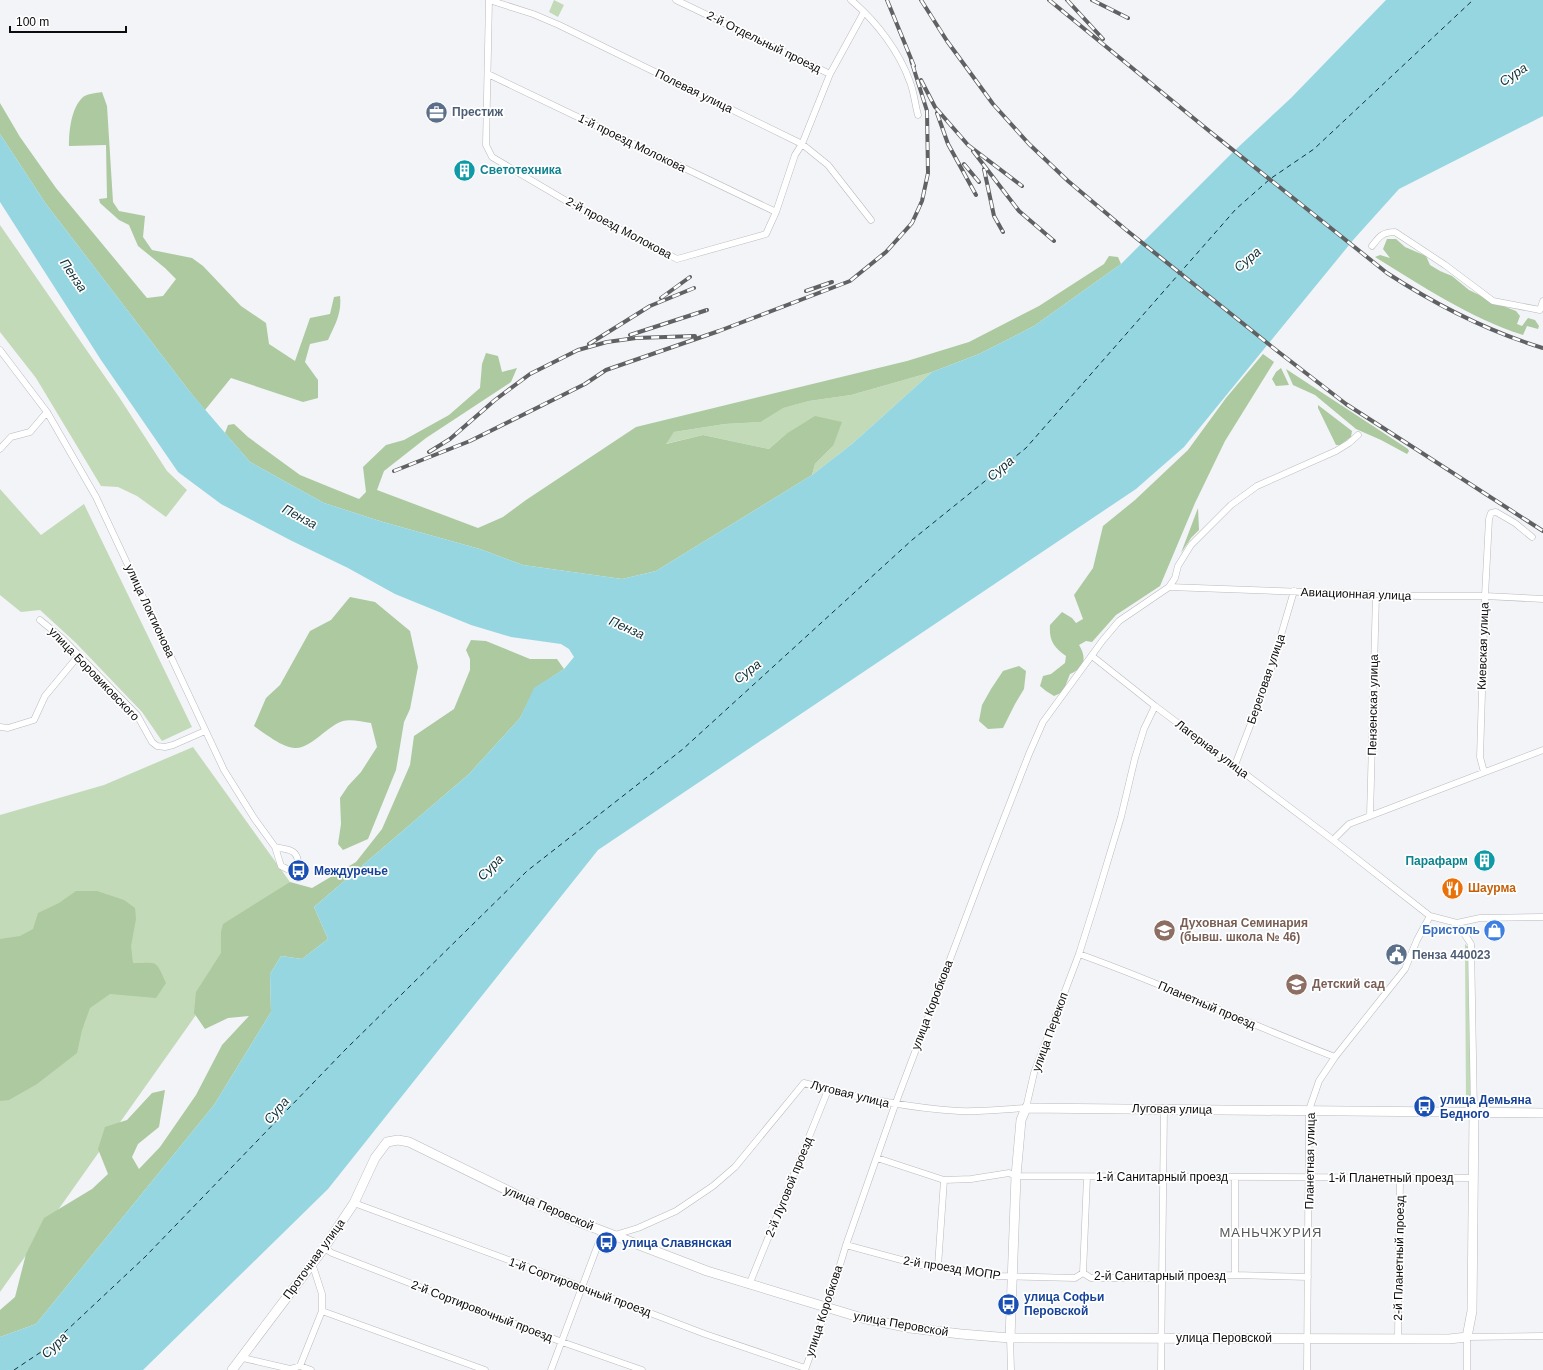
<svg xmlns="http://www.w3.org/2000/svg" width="1543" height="1370" viewBox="0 0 1543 1370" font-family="Arial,sans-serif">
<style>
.green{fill:#c3dab8}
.forest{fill:#acc99f}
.water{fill:#96d6e1}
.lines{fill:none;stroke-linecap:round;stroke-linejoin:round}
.ferry{stroke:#113137;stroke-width:1;stroke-dasharray:5 4;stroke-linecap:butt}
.minor-casing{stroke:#b8babd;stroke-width:7}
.secondary-casing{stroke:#b8babd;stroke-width:10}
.minor{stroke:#fff;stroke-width:6}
.secondary{stroke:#fff;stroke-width:9}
.rail-casing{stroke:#606163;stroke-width:4}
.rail{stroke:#fff;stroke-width:2.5;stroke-dasharray:8;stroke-linecap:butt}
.labels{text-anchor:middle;stroke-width:3.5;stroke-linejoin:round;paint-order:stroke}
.street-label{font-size:12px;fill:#0c0c0d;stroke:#fff}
.service-label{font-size:12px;font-weight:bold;fill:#4e5e75;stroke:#fff;text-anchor:start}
.culture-label{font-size:12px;font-weight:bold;fill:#0d838f;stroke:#fff;text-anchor:start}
.transit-label{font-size:12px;font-weight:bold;fill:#164399;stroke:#fff;text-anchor:start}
.food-label{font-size:12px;font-weight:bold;fill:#c56008;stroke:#fff;text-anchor:start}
.education-label{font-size:12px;font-weight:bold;fill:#785e54;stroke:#fff;text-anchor:start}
.shop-label{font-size:12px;font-weight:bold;fill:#366cbe;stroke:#fff;text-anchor:end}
.water-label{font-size:13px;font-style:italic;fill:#113137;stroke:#fff}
.neighbourhood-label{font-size:13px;letter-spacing:1px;fill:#55575a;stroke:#fff}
</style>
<rect width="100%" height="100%" fill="#f2f4f8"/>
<!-- green -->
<path class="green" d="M554 0 564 5 558 17 549 12Z
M0 225 119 397 167 471 187 490 166 517 137 496 118 487 101 486 36 378 0 332Z
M932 372 852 444 812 475 815 464 833 446 786 434 769 449 703 435 665 444 674 432 725 424 761 422 782 408 809 401 851 395Z
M0 489 41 535 84 504 192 727 162 741 142 712 76 643 40 610 21 612 0 595Z
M193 747 290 882 0 1292V815L104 785Z
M1465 944 1469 948 1471 1097 1466 1103Z"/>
<!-- forest -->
<path class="forest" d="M102 92 107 106 113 202 119 211 145 216 143 237 152 250 192 258 203 266 241 306 266 323 269 344 295 361 310 318 330 314 334 297 340 296C342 313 335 325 328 340L310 344 305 362 318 380V398L303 402 231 378 205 410 190 392 46 204 0 134V103L20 137 56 188 147 298 163 296 176 279 165 268 138 246 129 225 119 220 100 203 99 199 107 198 106 145 69 146C69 131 71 108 83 97 87 94 96 93 102 92Z
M1387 239H1396L1405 247 1426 256 1430 265 1440 271 1452 276 1469 290 1498 304 1516 311 1520 316 1517 324 1522 326 1528 318 1535 320 1539 326 1538 329 1527 326 1523 335C1470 318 1422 286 1375 257L1380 255 1390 258 1383 249Z
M1109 256 1118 257 1121 264 1034 326 979 354 932 372 851 395 809 401 783 408 761 422 725 424 674 432 666 444 703 435 769 449 786 434 815 416 842 422 833 446 815 464 812 475 656 571 622 579 523 565 480 549 383 522 324 503 250 462 225 433 228 425 234 424 248 437 300 475 359 499 366 492 363 467 386 445 404 440 449 415 480 388 482 364 486 353 498 356 502 372 517 368 511 382 426 438 384 471 377 490 478 528 503 517 526 500 636 427 907 361 969 342 1039 306 1104 264Z
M1263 354 1274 362 1225 441 1195 503 1160 586 1116 615 1092 642 1086 641 1079 645C1087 658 1085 667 1070 674L1063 692 1054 696 1046 691 1040 686 1043 676 1051 674 1065 663 1066 656C1053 647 1049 640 1050 625L1062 612 1072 618 1076 623 1083 619 1074 595 1093 568 1103 526 1135 500 1188 450 1226 398Z
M1281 368 1289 385 1276 386 1272 379 1276 372Z
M1286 369 1408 449 1409 451 1407 454 1381 440 1356 429 1315 395 1293 385Z
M1318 405 1352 431 1351 437 1340 445H1336L1318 408Z
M1198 508 1199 530 1191 538 1181 553Z
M350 597 375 602 410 631 418 667 410 709 404 722 396 770 368 839 343 850 338 844 341 824 340 798 348 786 361 772 377 747 371 723C363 722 351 719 343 721 328 725 311 749 295 748 283 748 264 733 254 726L266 698 280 685 310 631 331 620Z
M471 640 486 641 530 659H557L564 669 535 688 520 718 469 774 314 907 328 939 302 959 281 956 270 974 271 1012 214 1105 36 1324 0 1337V1310L15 1297 26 1254 44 1218 92 1189 108 1174 98 1149 105 1127 127 1120 152 1093 165 1090 159 1127 138 1144 132 1157 139 1169 160 1147 196 1095 222 1045 249 1016 228 1018 205 1029 194 1013 196 992 221 953V932L223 924 290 882 312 888 356 862 382 829 410 765 414 736 454 709 470 670V659L466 650Z
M1019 666 1026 671 1024 689 1015 704 1003 728 988 729 979 721 982 705 991 689 1003 671Z
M76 891H97L124 900 135 908 136 919 131 946 133 963C159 963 155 959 166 983L156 998 110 994 90 1008 82 1030 77 1053 37 1084 9 1100 0 1101V939L20 936 33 929 38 913 59 903Z"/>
<!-- water -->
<path class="water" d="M1386 0H1543V116L1399 189 1354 239 1184 447 1136 489 598 850 328 1189 143 1370H0V1337L36 1324 214 1105 271 1012 270 974 281 956 302 959 328 939 314 907 469 774 520 718 534 688 564 669 574 657 569 649 561 644 511 637 471 625 395 594 348 568 292 541 221 504 178 472 101 360 0 202V134L46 204 190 392 250 462 324 503 383 522 480 549 523 565 622 579 656 571 812 475 852 444 932 372 979 354 1034 326 1121 264 1233 152 1291 98Z"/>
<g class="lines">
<!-- ferry -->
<path class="ferry" d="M14 1370 50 1346 145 1257 345 1050 527 871 683 749 912 540 1026 448 1236 209 1270 179 1314 149 1473 0"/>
<defs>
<path id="minor" d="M489 0 486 145 492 157 580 209 677 259 766 234 776 212 795 155 802 144 830 74 864 12
M489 0 533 14 559 25 802 144 828 165 871 220
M676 0 830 74
M851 0C876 21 899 51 910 82 914 92 915 104 918 115
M488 74 776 212
M1372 246C1379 237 1382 232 1395 232L1445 265 1493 301 1540 310 1543 301
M0 350 47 412 96 497 224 770 254 818 275 847 281 866 287 869 294 868 298 861C296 848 286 850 275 847
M0 449 11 437 30 432 47 412
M1169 587 1419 596H1485L1543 599
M40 620 62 638 137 715 152 742 157 746 165 747 173 745 205 731
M1092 656 1155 706 1333 840 1430 916 1457 923 1480 918 1543 917
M0 727 8 728 34 720 45 696 79 655
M1235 765 1268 679 1294 591
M1484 772 1480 757 1485 596 1489 519 1491 513 1496 512 1515 523 1532 537
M1370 816 1376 595
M1333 840 1349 824 1543 750
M1457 923 1471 944 1474 1112
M1079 954C1166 985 1249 1024 1335 1057
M877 1158 944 1180 971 1179 1009 1173 1016 1176 1473 1178
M354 1203 582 1287 705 1334 805 1368
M615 1235 638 1228 676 1211 713 1186 735 1167 804 1083C855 1097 906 1108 959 1111 981 1112 1004 1109 1026 1108L1034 1073 1079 954 1096 900 1121 817 1135 758 1144 729 1155 706
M846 1245 920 1265 938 1266 995 1276 1075 1278 1083 1273 1091 1278H1161L1235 1275 1308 1277
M324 1248 332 1253 562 1342 642 1370
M938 1266 944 1180
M1083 1273 1087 1177
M1235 1275V1177
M749 1285 828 1090
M322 1311 485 1370
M1010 1338 1011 1370
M1398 1338 1400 1178
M243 1358 290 1369 300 1366 322 1311V1294L312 1263
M300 1366 311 1370
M551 1370 603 1231
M805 1370 827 1308 846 1245 895 1105 983 872 1029 754 1043 722 1103 640 1119 621 1169 587 1175 578 1178 566 1191 545 1231 505 1257 486 1336 451 1349 443 1358 435
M1161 1370 1164 1109
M1307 1370 1309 1110 1319 1081 1335 1057 1405 969 1417 940 1430 916
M1467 1370V1337L1543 1336"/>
<path id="secondary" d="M1010 1338 1016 1176 1021 1120 1026 1108 1543 1113
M232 1370 324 1248 354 1203 375 1158 387 1142 398 1140 409 1142 519 1196 579 1222 707 1271 862 1318 910 1328 961 1334 1010 1338 1449 1339 1467 1337 1472 1311 1474 1112"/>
</defs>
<!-- minor casing -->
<use href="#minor" class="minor-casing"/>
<!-- secondary casing -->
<use href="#secondary" class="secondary-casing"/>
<!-- minor -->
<use href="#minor" class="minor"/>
<!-- secondary -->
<use href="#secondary" class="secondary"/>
<defs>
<path id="rail" d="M887 0 914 66
M921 0 947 41 993 104 1029 144 1068 181 1125 229 1276 350 1346 404 1543 531
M1049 0 1208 130 1387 273C1436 305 1487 331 1543 348
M1067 0 1103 39
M1092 0 1128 18
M921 80 935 107 968 145 1022 186
M937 113 948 144 976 195
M973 151 1019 211 1054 241
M964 164 979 182
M984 169 994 216 1003 232
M806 291 832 282
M661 298 690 277
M630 335 707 310
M589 344 650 306 694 288
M429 452 450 439 495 400 530 374 578 350 607 342 636 338 695 336
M394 471 470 441 585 384 606 370 719 331 850 281 886 252 912 223 922 201 928 173 927 111 911 60"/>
</defs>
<!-- rail casing -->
<use href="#rail" class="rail-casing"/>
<!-- rail -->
<use href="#rail" class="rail"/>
</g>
<!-- icons -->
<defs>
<symbol id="office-disc" viewBox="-11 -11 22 22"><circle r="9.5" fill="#5c6f8a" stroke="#fff"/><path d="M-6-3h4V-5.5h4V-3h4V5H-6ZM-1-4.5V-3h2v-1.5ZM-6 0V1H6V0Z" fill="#fff"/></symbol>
<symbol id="building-disc" viewBox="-11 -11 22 22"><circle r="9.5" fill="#0f9aa8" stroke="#fff"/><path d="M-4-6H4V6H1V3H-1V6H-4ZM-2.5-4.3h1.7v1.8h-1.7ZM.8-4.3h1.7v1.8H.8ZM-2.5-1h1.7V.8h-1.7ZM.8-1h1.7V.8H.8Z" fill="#fff"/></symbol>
<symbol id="bus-disc" viewBox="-11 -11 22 22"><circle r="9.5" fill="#1a4fb4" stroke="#fff"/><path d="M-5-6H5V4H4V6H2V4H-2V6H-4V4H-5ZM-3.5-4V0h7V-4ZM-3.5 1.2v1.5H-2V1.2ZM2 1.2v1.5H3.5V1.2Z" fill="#fff"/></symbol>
<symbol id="restaurant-disc" viewBox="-11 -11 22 22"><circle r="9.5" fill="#e8710a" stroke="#fff"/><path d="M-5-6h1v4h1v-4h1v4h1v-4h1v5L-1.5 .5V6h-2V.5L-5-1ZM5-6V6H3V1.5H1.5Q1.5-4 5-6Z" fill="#fff"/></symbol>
<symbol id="school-disc" viewBox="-11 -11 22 22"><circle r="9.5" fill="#8d6e63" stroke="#fff"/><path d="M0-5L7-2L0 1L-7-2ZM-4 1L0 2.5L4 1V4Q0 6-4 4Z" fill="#fff"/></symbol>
<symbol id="shop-disc" viewBox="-11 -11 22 22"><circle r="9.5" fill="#3f7fe0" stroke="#fff"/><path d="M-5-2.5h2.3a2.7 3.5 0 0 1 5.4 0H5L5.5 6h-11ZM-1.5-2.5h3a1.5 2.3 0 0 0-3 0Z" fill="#fff"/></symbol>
<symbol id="civic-disc" viewBox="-11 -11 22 22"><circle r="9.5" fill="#5c6f8a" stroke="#fff"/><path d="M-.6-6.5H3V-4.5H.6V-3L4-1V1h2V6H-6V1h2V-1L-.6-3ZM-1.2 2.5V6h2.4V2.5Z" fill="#fff"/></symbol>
</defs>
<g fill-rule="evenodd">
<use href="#office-disc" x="424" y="100" width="25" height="25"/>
<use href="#building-disc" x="452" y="158" width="25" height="25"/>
<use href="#building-disc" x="1472" y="848" width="25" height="25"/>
<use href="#bus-disc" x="286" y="858" width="25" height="25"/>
<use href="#restaurant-disc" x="1440" y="876" width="25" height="25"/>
<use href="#school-disc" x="1152" y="918" width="25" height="25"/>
<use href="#shop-disc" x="1482" y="918" width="25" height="25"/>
<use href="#civic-disc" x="1384" y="942" width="25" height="25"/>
<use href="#school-disc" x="1284" y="972" width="25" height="25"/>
<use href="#bus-disc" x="1412" y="1094" width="25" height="25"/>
<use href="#bus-disc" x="594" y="1230" width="25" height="25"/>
<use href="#bus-disc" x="996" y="1292" width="25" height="25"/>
</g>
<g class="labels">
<!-- street labels -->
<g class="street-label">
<text transform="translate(764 42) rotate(26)" y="4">2-й Отдельный проезд</text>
<text transform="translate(694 91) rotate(26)" y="4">Полевая улица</text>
<text transform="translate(632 143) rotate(26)" y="4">1-й проезд Молокова</text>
<text transform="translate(619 228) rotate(28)" y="4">2-й проезд Молокова</text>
<text transform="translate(1356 594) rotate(2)" y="4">Авиационная улица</text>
<text transform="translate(150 611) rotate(65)" y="4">улица Локтионова</text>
<text transform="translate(1483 646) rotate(-88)" y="4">Киевская улица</text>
<text transform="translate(94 674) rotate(46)" y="4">улица Боровиковского</text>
<text transform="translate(1266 679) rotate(-71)" y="4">Береговая улица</text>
<text transform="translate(1373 705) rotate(-89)" y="4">Пензенская улица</text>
<text transform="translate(1212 749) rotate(37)" y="4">Лагерная улица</text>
<text transform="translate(932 1005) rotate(-69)" y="4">улица Коробкова</text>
<text transform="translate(1207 1005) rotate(23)" y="4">Планетный проезд</text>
<text transform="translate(1050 1032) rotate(-70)" y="4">улица Перекоп</text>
<text transform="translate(850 1094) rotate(14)" y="4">Луговая улица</text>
<text transform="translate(1172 1109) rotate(1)" y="4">Луговая улица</text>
<text transform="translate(1310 1161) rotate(-89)" y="4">Планетная улица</text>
<text x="1162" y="1181">1-й Санитарный проезд</text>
<text x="1391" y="1182">1-й Планетный проезд</text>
<text transform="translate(789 1187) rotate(-68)" y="4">2-й Луговой проезд</text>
<text transform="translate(549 1208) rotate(23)" y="4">улица Перовской</text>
<text transform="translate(1399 1258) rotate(-89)" y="4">2-й Планетный проезд</text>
<text transform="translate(314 1259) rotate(-54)" y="4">Проточная улица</text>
<text transform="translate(952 1268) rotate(9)" y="4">2-й проезд МОПР</text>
<text x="1160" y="1280">2-й Санитарный проезд</text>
<text transform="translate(580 1287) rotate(20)" y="4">1-й Сортировочный проезд</text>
<text transform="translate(482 1311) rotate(21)" y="4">2-й Сортировочный проезд</text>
<text transform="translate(824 1311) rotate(-72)" y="4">улица Коробкова</text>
<text transform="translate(901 1324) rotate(10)" y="4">улица Перовской</text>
<text x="1224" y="1342">улица Перовской</text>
</g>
<!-- service labels -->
<g class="service-label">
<text x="452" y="116">Престиж</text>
<text x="1412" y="959">Пенза 440023</text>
</g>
<!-- culture labels -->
<g class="culture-label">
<text x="480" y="174">Светотехника</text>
<text x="1468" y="865" text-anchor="end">Парафарм</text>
</g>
<!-- transit labels -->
<g class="transit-label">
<text x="314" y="875">Междуречье</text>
<text x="1440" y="1104">улица Демьяна<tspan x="1440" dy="14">Бедного</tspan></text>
<text x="622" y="1247">улица Славянская</text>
<text x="1024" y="1301">улица Софьи<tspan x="1024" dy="14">Перовской</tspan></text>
</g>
<!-- food labels -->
<g class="food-label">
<text x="1468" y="892">Шаурма</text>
</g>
<!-- education labels -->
<g class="education-label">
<text x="1180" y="927">Духовная Семинария<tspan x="1180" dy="14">(бывш. школа № 46)</tspan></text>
<text x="1312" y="988">Детский сад</text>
</g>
<!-- shop labels -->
<g class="shop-label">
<text x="1480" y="934">Бристоль</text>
</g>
<!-- water labels -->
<g class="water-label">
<text transform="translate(1513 74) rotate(-33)" y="5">Сура</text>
<text transform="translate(1247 259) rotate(-40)" y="5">Сура</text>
<text transform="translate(74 275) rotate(56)" y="5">Пенза</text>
<text transform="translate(1000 468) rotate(-40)" y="5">Сура</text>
<text transform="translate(300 516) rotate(28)" y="5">Пенза</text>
<text transform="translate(627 627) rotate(24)" y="5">Пенза</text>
<text transform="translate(747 671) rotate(-37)" y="5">Сура</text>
<text transform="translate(490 867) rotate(-45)" y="5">Сура</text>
<text transform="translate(276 1110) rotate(-49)" y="5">Сура</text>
<text transform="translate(54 1345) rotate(-44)" y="5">Сура</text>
</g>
<!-- neighbourhood labels -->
<g class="neighbourhood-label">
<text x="1271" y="1237">МАНЬЧЖУРИЯ</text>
</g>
</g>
<!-- scale -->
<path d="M10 26v6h116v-6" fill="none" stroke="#0c0c0d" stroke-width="2"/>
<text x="16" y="26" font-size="12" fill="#0c0c0d" stroke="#ffffff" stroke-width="3" paint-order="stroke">100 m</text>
</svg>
